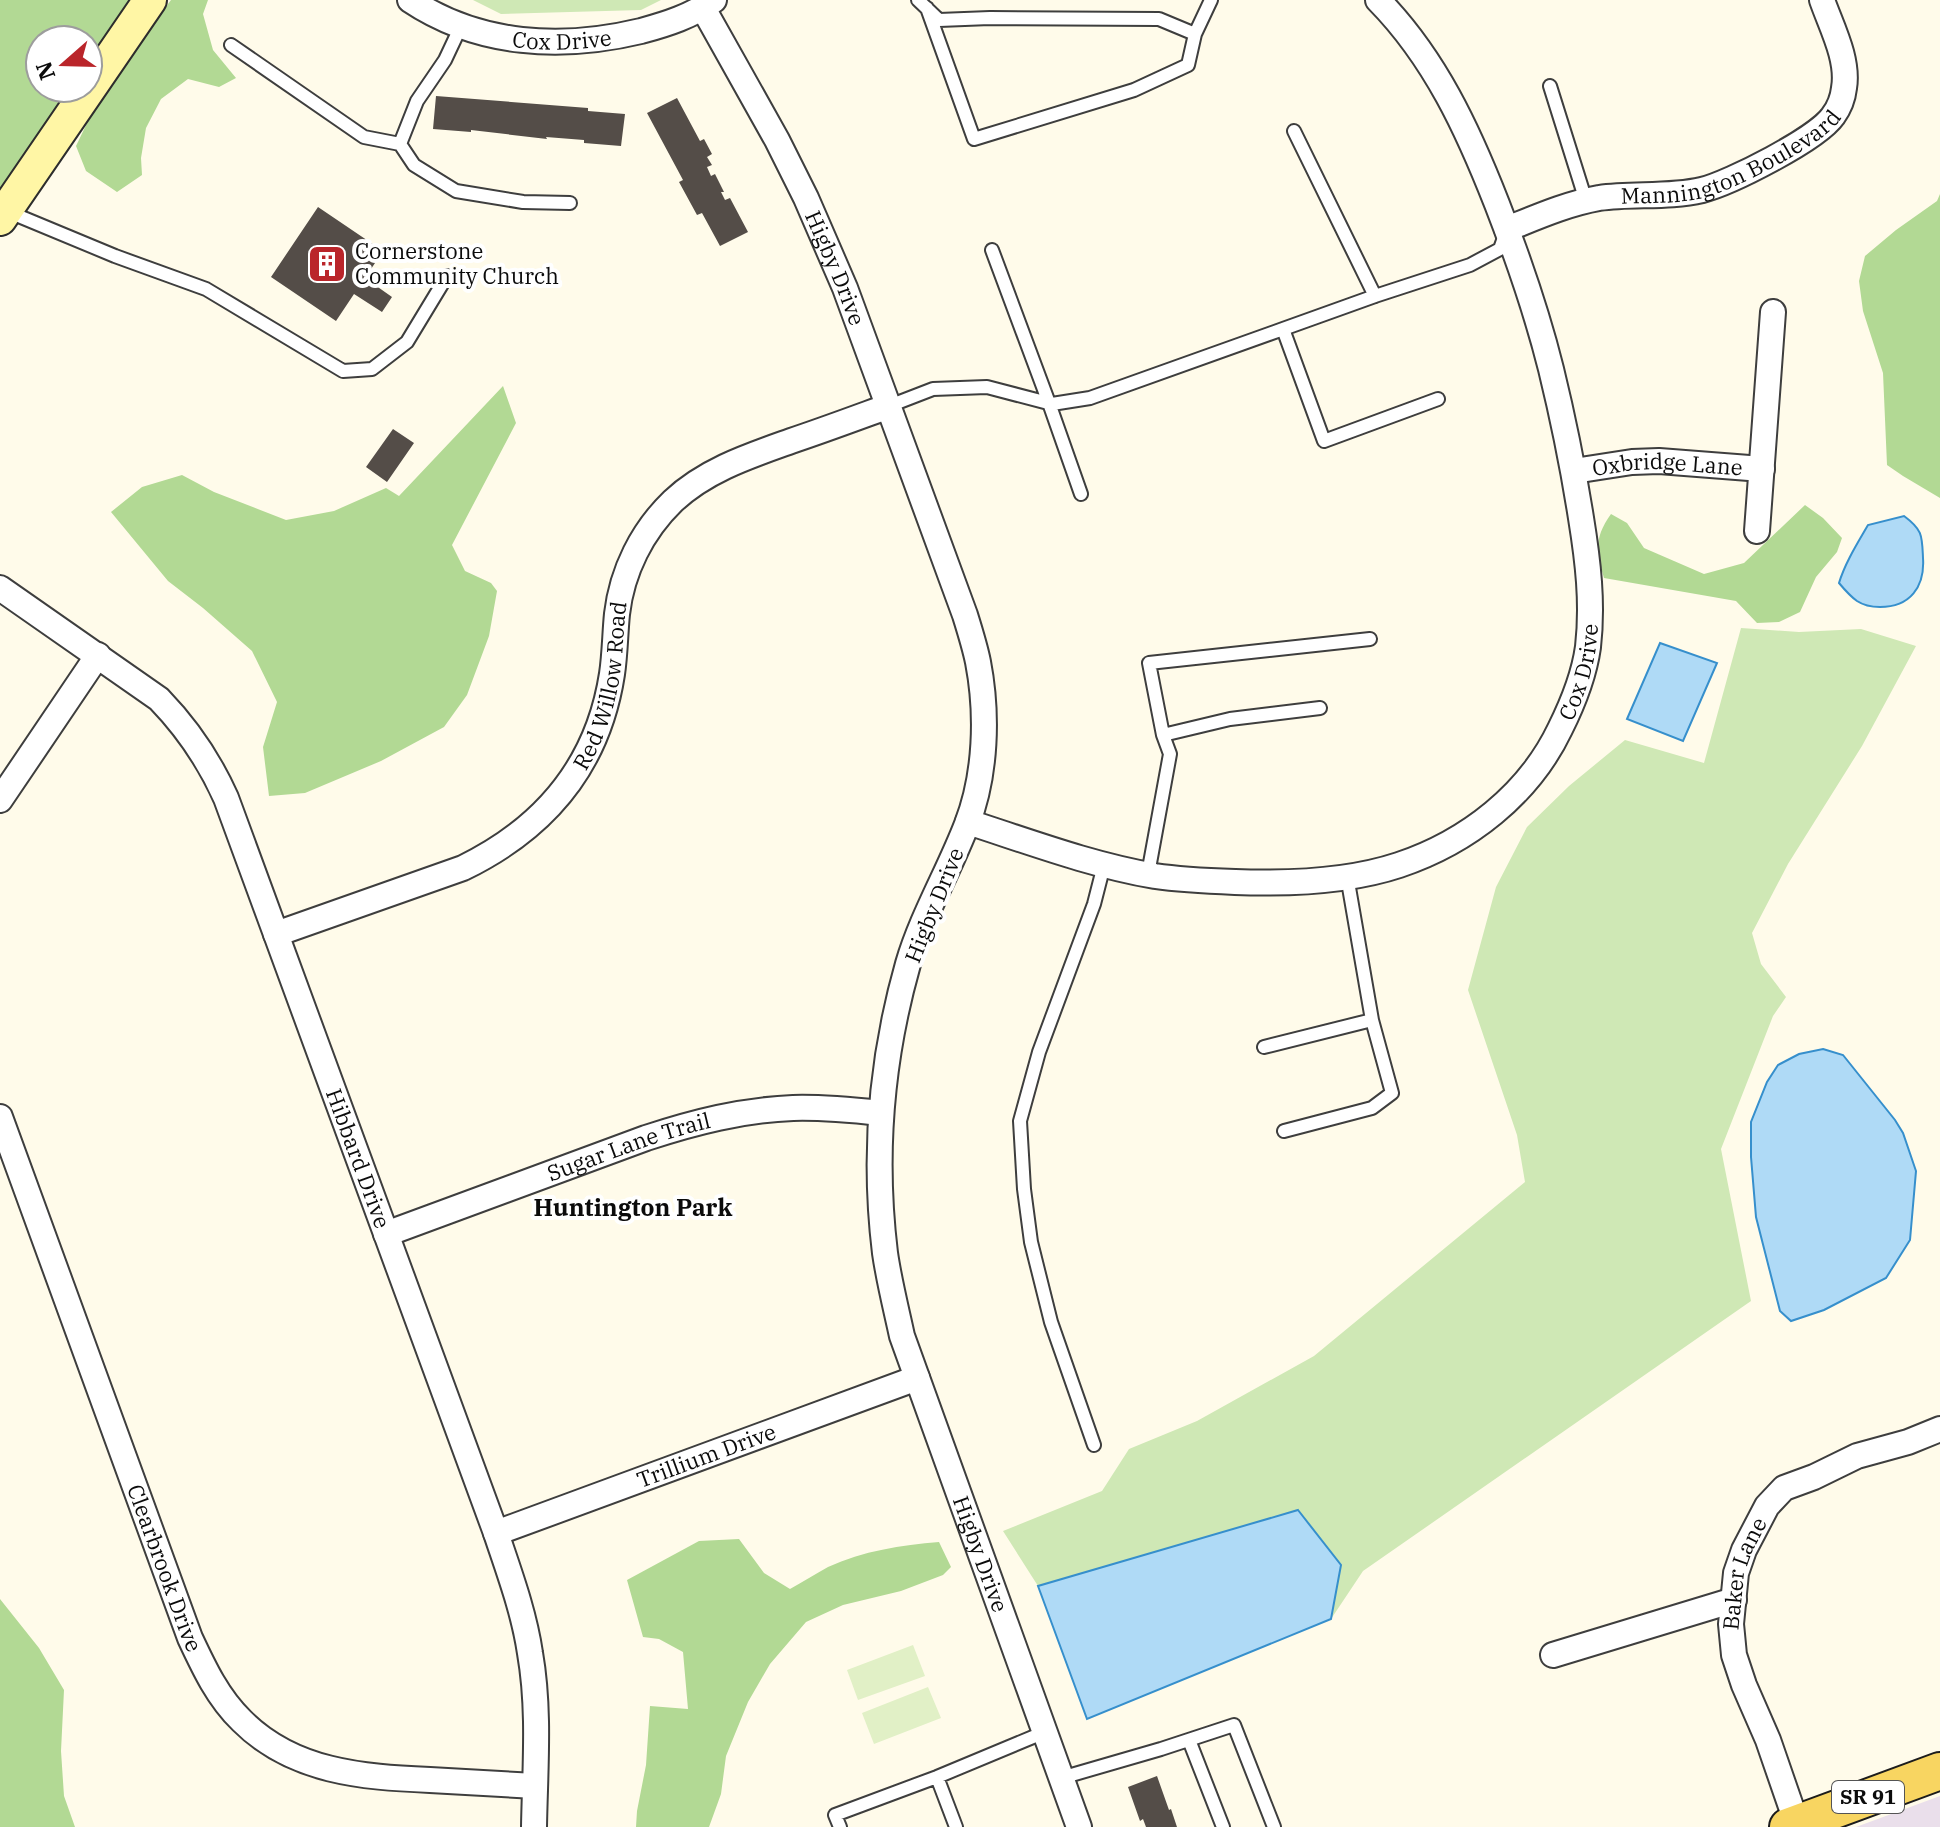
<svg xmlns="http://www.w3.org/2000/svg" width="1940" height="1827" viewBox="0 0 1940 1827" font-family="'IBM Plex Serif',serif">
<style>
.industrial{fill:#eadfeb}
.green{fill:#cfe8b5}
.forest{fill:#b2d994}
.pitch{fill:#e1f0c6}
.water{fill:#afdaf6;stroke:#368fcc;stroke-width:2}
.building{fill:#544d48}
.lines{fill:none;stroke-linecap:round;stroke-linejoin:round}
.lane-casing{stroke:#3e3e3e;stroke-width:16}
.street-casing{stroke:#3e3e3e;stroke-width:28}
.secondary-casing{stroke:#2d2d2d;stroke-width:36}
.primary-casing{stroke:#1c1c1c;stroke-width:40}
.lane{stroke:#fff;stroke-width:12}
.street{stroke:#fff;stroke-width:24}
.secondary{stroke:#fff6a5;stroke-width:32}
.primary{stroke:#f8d561;stroke-width:36}
.labels{text-anchor:middle;stroke-width:8;stroke-linejoin:round;paint-order:stroke}
.shield{fill:#fff;stroke:#545454;stroke-width:2}
.shield-label{font-size:20px;font-weight:bold;fill:#0b0b0b}
.street-label{font-size:22px;fill:#0b0b0b;stroke:#fff}
.poi-label{font-size:22px;fill:#0b0b0b;stroke:#fff;text-anchor:start}
.neighbourhood-label{font-size:24px;font-weight:bold;fill:#0b0b0b;stroke:#fff}
</style>
<rect width="100%" height="100%" fill="#fffbea"/>
<!-- industrial -->
<path class="industrial" d="M1940 1796V1827H1856Z"/>
<!-- green -->
<path class="green" d="M473 0H661L641 10 501 14Z
M1741 628 1799 632 1861 629 1916 646 1862 746 1788 864 1752 933 1761 964 1786 997 1773 1016 1721 1149 1751 1301 1363 1571 1331 1619 1341 1565 1298 1510 1038 1586 1003 1531 1102 1491 1129 1449 1197 1421 1314 1356 1525 1182 1517 1135 1468 990 1496 887 1527 827 1569 786 1625 740 1704 763Z"/>
<!-- forest -->
<path class="forest" d="M0 0H130L88 62V40H40V88H71L0 192Z
M171 0H208L203 14 213 50 236 78 219 87 188 79 161 99 146 128 141 158 142 175 117 192 86 171 76 146 102 92Z
M1940 194V498L1903 476 1887 465 1883 373 1863 311 1859 281 1865 256 1896 230 1937 201Z
M503 386 516 423 452 545 465 571 491 583 497 591 489 636 467 695 444 727 381 761 305 793 269 796 263 747 277 702 252 651 203 608 168 581 111 512 142 487 182 475 214 492 286 520 334 511 386 488 399 496Z
M1805 505 1823 518 1842 538 1837 552 1816 577 1800 612 1779 622 1757 623 1736 601 1604 578C1596 551 1594 538 1611 514L1627 523 1644 548 1704 574 1744 563Z
M739 1539 764 1573 790 1589C803 1582 815 1574 828 1567 863 1551 901 1545 939 1542L951 1567 943 1575 901 1591 843 1605 806 1622 770 1664 748 1702 726 1756 721 1794 709 1827H636L637 1811 646 1765 650 1706 688 1709 683 1652 659 1639 643 1637 627 1580 699 1541Z
M0 1599 39 1648 64 1690 61 1751 64 1796 75 1827H0Z"/>
<!-- pitch -->
<path class="pitch" d="M913 1645 925 1676 858 1700 847 1670Z
M928 1687 941 1718 874 1744 862 1713Z"/>
<!-- water -->
<path class="water" d="M1904 516C1923 530 1922 536 1923 558 1925 587 1910 607 1880 607 1873 607 1863 605 1857 601 1850 596 1844 589 1839 583 1845 563 1857 544 1868 525Z
M1660 643 1717 663 1683 741 1627 719Z
M1823 1049 1843 1055 1895 1120 1903 1133 1916 1171 1910 1240 1886 1278 1824 1310 1791 1321 1780 1311 1756 1217 1751 1157V1122L1767 1082 1778 1065 1799 1054Z
M1298 1510 1341 1565 1331 1619 1087 1719 1038 1586Z"/>
<!-- building -->
<path class="building" d="M436 96 588 108V111L625 114 621 146 584 143V140L546 137 547 139 471 130V132L433 129Z
M677 98 700 141 704 139 712 154 707 157 712 165 707 167 711 176 715 174 724 192H721L725 200 730 198 748 232 720 246 702 213 697 215 679 182 683 180 647 113Z
M318 207 383 251 365 278 392 297 382 312 354 294 336 321 271 277Z
M393 429 414 443 387 482 366 467Z
M1157 1776 1169 1810 1171 1809 1177 1827H1146L1143 1819 1140 1821 1128 1787Z"/>
<g class="lines">
<defs>
<path id="lane" d="M918 0 939 20 990 18 1159 19 1195 34 1188 65 1134 90 974 139 927 8
M461 26 445 60 417 101 400 144 414 165 456 191 523 202 570 203
M1195 34 1211 0
M231 45 364 137 400 144
M1550 86 1586 201
M1294 131 1375 296
M9 212 115 256 206 289 343 371 372 369 407 342 447 276
M992 250 1049 403 1081 494
M1438 399 1324 441 1283 329 1375 296 1470 265 1500 249 1506 232
M889 406 933 389 987 387 1052 404 1090 398 1283 329
M1163 735 1149 663 1370 639
M1148 874 1170 754 1163 735 1230 719 1320 708
M1264 1047 1372 1020
M1284 1131 1372 1108 1392 1093 1372 1020 1347 876
M1094 1445 1051 1322 1031 1242 1024 1189 1020 1121 1039 1052 1094 904 1104 865
M1189 1740 1223 1827
M937 1777 956 1827
M1061 1778 1161 1749 1234 1725 1274 1827
M840 1827 835 1815 937 1777 1045 1732"/>
<g id="street">
<path id="s1" d="M410 0C479 46 562 50 641 31 667 24 692 16 714 0"/>
<path id="s2" d="M703 8 777 140 806 198 845 288 965 615C970 631 975 647 978 662 988 714 986 775 967 824 949 871 922 916 908 964 881 1059 873 1155 885 1253 889 1281 896 1308 902 1336L1079 1827"/>
<path id="s3" d="M1507 229C1537 217 1566 204 1599 198 1633 193 1668 198 1702 190 1730 183 1817 139 1833 116 1839 108 1843 97 1844 88 1849 59 1831 26 1822 0"/>
<path id="s4" d="M1574 471 1632 462 1659 461 1762 469"/>
<path d="M1757 531 1773 312"/>
<path id="s5" d="M0 588 159 699C188 729 209 760 226 798L496 1533C509 1572 524 1612 530 1653 540 1710 535 1769 534 1827"/>
<path d="M0 800 98 655"/>
<path id="s6" d="M968 822C1030 842 1091 865 1155 876 1182 880 1208 881 1235 882 1288 884 1348 882 1399 865 1468 842 1529 794 1560 729 1573 703 1584 676 1588 647 1593 603 1588 561 1581 518 1573 467 1563 418 1551 369 1537 313 1518 258 1497 204 1468 130 1435 58 1378 0"/>
<path id="s7" d="M276 934 463 868C545 828 598 765 612 674 615 654 615 634 617 614 622 571 642 531 673 501 706 470 749 456 791 441 824 430 856 418 889 406"/>
<path id="s8" d="M0 1117 190 1638C204 1668 218 1698 242 1721 293 1772 362 1777 430 1780 465 1782 500 1784 535 1786"/>
<path id="s9" d="M386 1234 646 1138C695 1122 742 1110 793 1108 822 1107 852 1110 881 1113"/>
<path id="s10" d="M496 1533 917 1378"/>
<path d="M1553 1655 1734 1600"/>
<path id="s11" d="M1797 1824 1768 1740 1744 1685 1734 1655 1731 1624 1736 1573 1744 1550 1767 1506 1784 1488 1814 1477 1857 1456 1908 1442 1940 1429"/>
</g>
<path id="secondary" d="M0 219 150 0"/>
<path id="primary" d="M1788 1827 1940 1771"/>
</defs>
<!-- lane casing -->
<use href="#lane" class="lane-casing"/>
<!-- street casing -->
<use href="#street" class="street-casing"/>
<!-- secondary casing -->
<use href="#secondary" class="secondary-casing"/>
<!-- primary casing -->
<use href="#primary" class="primary-casing"/>
<!-- lane -->
<use href="#lane" class="lane"/>
<!-- street -->
<use href="#street" class="street"/>
<!-- secondary -->
<use href="#secondary" class="secondary"/>
<!-- primary -->
<use href="#primary" class="primary"/>
</g>
<!-- icons -->
<defs>
<symbol id="building-square" viewBox="-11 -11 22 22"><rect x="-9" y="-9" width="18" height="18" rx="4" fill="#ba252a" stroke="#fff"/><path d="M-4-6H4V6H1V3H-1V6H-4ZM-2.5-4.3h1.7v1.8h-1.7ZM.8-4.3h1.7v1.8H.8ZM-2.5-1h1.7V.8h-1.7ZM.8-1h1.7V.8H.8Z" fill="#fff"/></symbol>
</defs>
<g fill-rule="evenodd">
<use href="#building-square" x="305" y="242" width="44" height="44"/>
</g>
<g class="labels">
<!-- shield labels -->
<rect class="shield" x="1832" y="1781" width="72" height="32" rx="6"/>
<g class="shield-label">
<text x="1868" y="1804">SR 91</text>
</g>
<!-- street labels -->
<g class="street-label">
<text dy="8" stroke="none"><textPath href="#s1" startOffset="160">Cox Drive</textPath></text>
<text dy="8" stroke="none"><textPath href="#s3" startOffset="238">Mannington Boulevard</textPath></text>
<text dy="8" stroke="none"><textPath href="#s2" startOffset="292">Higby Drive</textPath></text>
<text dy="8" stroke="none"><textPath href="#s4" startOffset="94">Oxbridge Lane</textPath></text>
<text dy="8" stroke="none"><textPath href="#s6" startOffset="718">Cox Drive</textPath></text>
<text dy="8" stroke="none"><textPath href="#s7" startOffset="440">Red Willow Road</textPath></text>
<text transform="translate(934 905) rotate(-68)" y="8">Higby Drive</text>
<text dy="8" stroke="none"><textPath href="#s9" startOffset="258">Sugar Lane Trail</textPath></text>
<text dy="8" stroke="none"><textPath href="#s5" startOffset="698">Hibbard Drive</textPath></text>
<text dy="8" stroke="none"><textPath href="#s10" startOffset="224">Trillium Drive</textPath></text>
<text dy="8" stroke="none"><textPath href="#s2" startOffset="1636">Higby Drive</textPath></text>
<text dy="8" stroke="none"><textPath href="#s8" startOffset="480">Clearbrook Drive</textPath></text>
<text dy="8" stroke="none"><textPath href="#s11" startOffset="264">Baker Lane</textPath></text>
</g>
<!-- poi labels -->
<g class="poi-label">
<text x="355" y="259">Cornerstone<tspan x="355" dy="25">Community Church</tspan></text>
</g>
<!-- neighbourhood labels -->
<g class="neighbourhood-label">
<text x="633" y="1216">Huntington Park</text>
</g>
</g>
<!-- north arrow -->
<g transform="translate(64 64) rotate(250)"><circle r="38" fill="#ffffff" stroke="#9d9d9d" stroke-width="2"/>
<path d="M0-6L14 30L0 20L-14 30Z" fill="#ba252a"/>
<text y="-12" font-size="22" font-weight="bold" text-anchor="middle" fill="#0b0b0b">N</text>
</g>
</svg>
